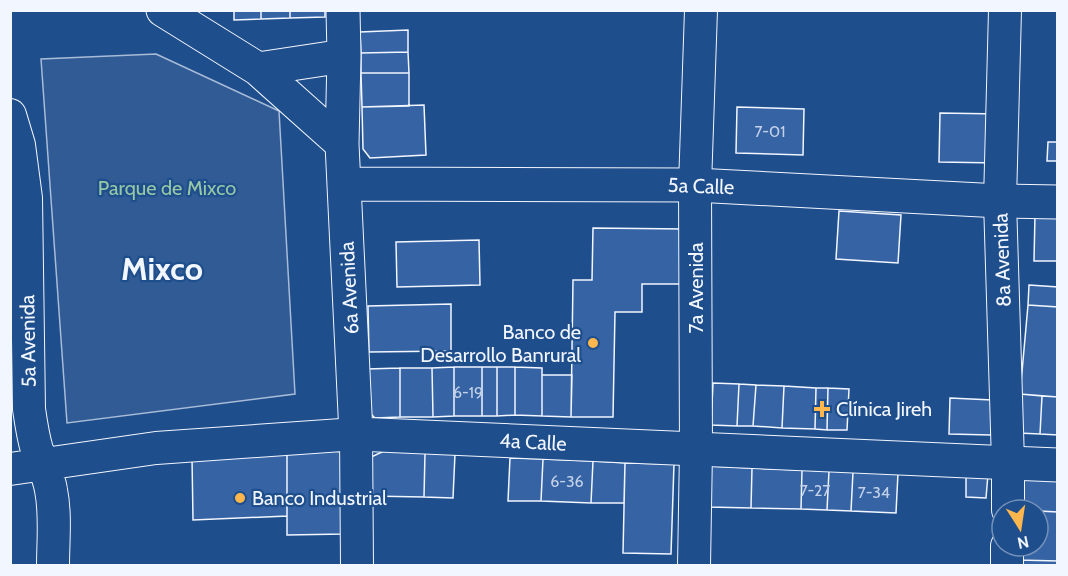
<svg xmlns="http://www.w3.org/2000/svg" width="1068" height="576" viewBox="0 0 1068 576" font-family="Cabin,sans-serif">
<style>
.green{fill:#305b95;stroke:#a8bbd7;stroke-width:1.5}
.building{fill:#3563a3;stroke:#f2f6ff;stroke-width:1.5}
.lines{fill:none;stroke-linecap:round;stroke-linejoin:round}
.minor-casing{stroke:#f2f6ff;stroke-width:34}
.tertiary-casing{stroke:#f2f6ff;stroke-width:35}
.minor{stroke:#1f4e8c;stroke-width:32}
.tertiary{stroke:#1f4e8c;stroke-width:33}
.poi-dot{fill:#ffb74d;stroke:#1f4e8c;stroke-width:2}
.labels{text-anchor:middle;stroke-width:4.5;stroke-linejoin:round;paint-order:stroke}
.number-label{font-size:16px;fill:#c3d1e8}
.street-label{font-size:20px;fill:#f2f6ff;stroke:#1f4e8c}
.park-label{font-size:20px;fill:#97c8a6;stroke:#1f4e8c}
.poi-label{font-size:20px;fill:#f2f6ff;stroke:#1f4e8c;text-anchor:start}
.town-label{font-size:32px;font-weight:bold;fill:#f2f6ff;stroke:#1f4e8c}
</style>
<rect width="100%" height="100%" fill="#1f4e8c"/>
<!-- green -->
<path class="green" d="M156 54 279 111 295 394 67 423 41 59Z"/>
<!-- building -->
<path class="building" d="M234 10H261V19L234 20Z
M261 10H290V18L261 19Z
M290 10H325V17L290 18Z
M408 30V52L361 53 360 32Z
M408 52 409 73H361V53Z
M361 73H409V106L362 107Z
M424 105 426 155 370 158 363 149 362 107Z
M737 107 804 109 803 155 736 153Z
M940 113 999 114 998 163 939 162Z
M1048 142H1058V161H1047Z
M1058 204V261H1034L1035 215Z
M839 211 901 215 898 263 836 259Z
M593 228 685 229 684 284H642V312H615L613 417H571L573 280H592Z
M479 240 480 285 397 287 396 242Z
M1029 285 1058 287V307L1028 305Z
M451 304V351L369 352 368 306Z
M1028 305 1058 307V397L1020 394Z
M454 367H482V416H454Z
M454 367V416L433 417 432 368Z
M482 367H497V416H482Z
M497 367H515V415L497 416Z
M515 367 542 368V416L515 415Z
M400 368H432L433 417H400Z
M400 368V417L375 418 368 411 367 369Z
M542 375H572L571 417 542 416Z
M713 383 739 384 737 426 711 425Z
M739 384 756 385 753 426H737Z
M756 385 784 386 782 428 753 426Z
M784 386 816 388 815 429 782 428Z
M816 388H828L827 430 815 429Z
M828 388 849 389 847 430H827Z
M1020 394 1042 396 1040 434 1018 433Z
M1042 396 1058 397V435L1040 434Z
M950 398 992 400 991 435 949 434Z
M344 446V534L287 535V447Z
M287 447V516L193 520 192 458Z
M384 451 425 453 424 497 369 496V458Z
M425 453 455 454 453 498 424 497Z
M510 458 543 459 541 501H508Z
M543 459 593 461 591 503 541 501Z
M593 461 625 463 624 503H591Z
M625 463 674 464 671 554 623 553Z
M709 466 752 468 751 508 708 507Z
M752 468 802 470 801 509 751 508Z
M802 470 829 471 827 510 801 509Z
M829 471 853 472 851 511 827 510Z
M853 472 898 473 896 513 851 511Z
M1022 473 1058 474V512L1022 510Z
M966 474H988L986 498 966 497Z
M1038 511 1058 512V561L1018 560 1019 546H1038Z
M1018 560 1058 561V566H1018Z"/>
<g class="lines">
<defs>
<path id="minor" d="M1005 10 1000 201 1008 462V510
M10 115 19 145 26 198 29 409C31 423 33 437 37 450 42 464 49 476 51 490 56 515 53 541 53 566
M10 469 156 448 356 434 357 566
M694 566 696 450 695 185 701 10
M1007 566V546"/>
<path id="tertiary" d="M163 10 258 69 342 144
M343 10 344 56 342 144 356 434 1058 465
M258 69 344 56
M344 184 695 185 1000 201 1058 202"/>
</defs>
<!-- minor casing -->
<use href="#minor" class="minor-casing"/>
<!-- tertiary casing -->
<use href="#tertiary" class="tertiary-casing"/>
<!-- minor -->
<use href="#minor" class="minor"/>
<!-- tertiary -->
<use href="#tertiary" class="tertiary"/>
</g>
<!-- markers -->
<g class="poi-dot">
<circle cx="593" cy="343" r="6"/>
<path d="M819 400h6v6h6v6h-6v6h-6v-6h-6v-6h6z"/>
<circle cx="240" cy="498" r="6"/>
</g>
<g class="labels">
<!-- number labels -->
<g class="number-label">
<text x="770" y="137">7-01</text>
<text x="468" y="398">6-19</text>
<text x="567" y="487">6-36</text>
<text x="815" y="496">7-27</text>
<text x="874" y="498">7-34</text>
</g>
<!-- street labels -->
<g class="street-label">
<text transform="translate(701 186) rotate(2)" y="7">5a Calle</text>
<text transform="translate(1002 260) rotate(-92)" y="7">8a Avenida</text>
<text transform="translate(349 288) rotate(-93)" y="7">6a Avenida</text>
<text transform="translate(696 288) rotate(-90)" y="7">7a Avenida</text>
<text transform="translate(28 341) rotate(-91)" y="7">5a Avenida</text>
<text transform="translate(533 442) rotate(3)" y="7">4a Calle</text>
</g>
<!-- park labels -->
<g class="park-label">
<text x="167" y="195">Parque de Mixco</text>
</g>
<!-- poi labels -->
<g class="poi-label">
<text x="581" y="339" text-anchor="end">Banco de<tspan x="581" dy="23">Desarrollo Banrural</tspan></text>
<text x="836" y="416">Clínica Jireh</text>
<text x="252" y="505">Banco Industrial</text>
</g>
<!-- town labels -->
<g class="town-label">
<text x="162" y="280">Mixco</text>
</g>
</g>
<!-- border -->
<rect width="1068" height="576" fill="none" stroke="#f2f6ff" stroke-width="24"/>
<!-- north arrow -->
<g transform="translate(1020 528) rotate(168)"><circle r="28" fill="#1f4e8c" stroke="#7391ba" stroke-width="1.5"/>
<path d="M0-4.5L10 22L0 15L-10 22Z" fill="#ffb74d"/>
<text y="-9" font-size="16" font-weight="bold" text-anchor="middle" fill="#f2f6ff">N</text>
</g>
</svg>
